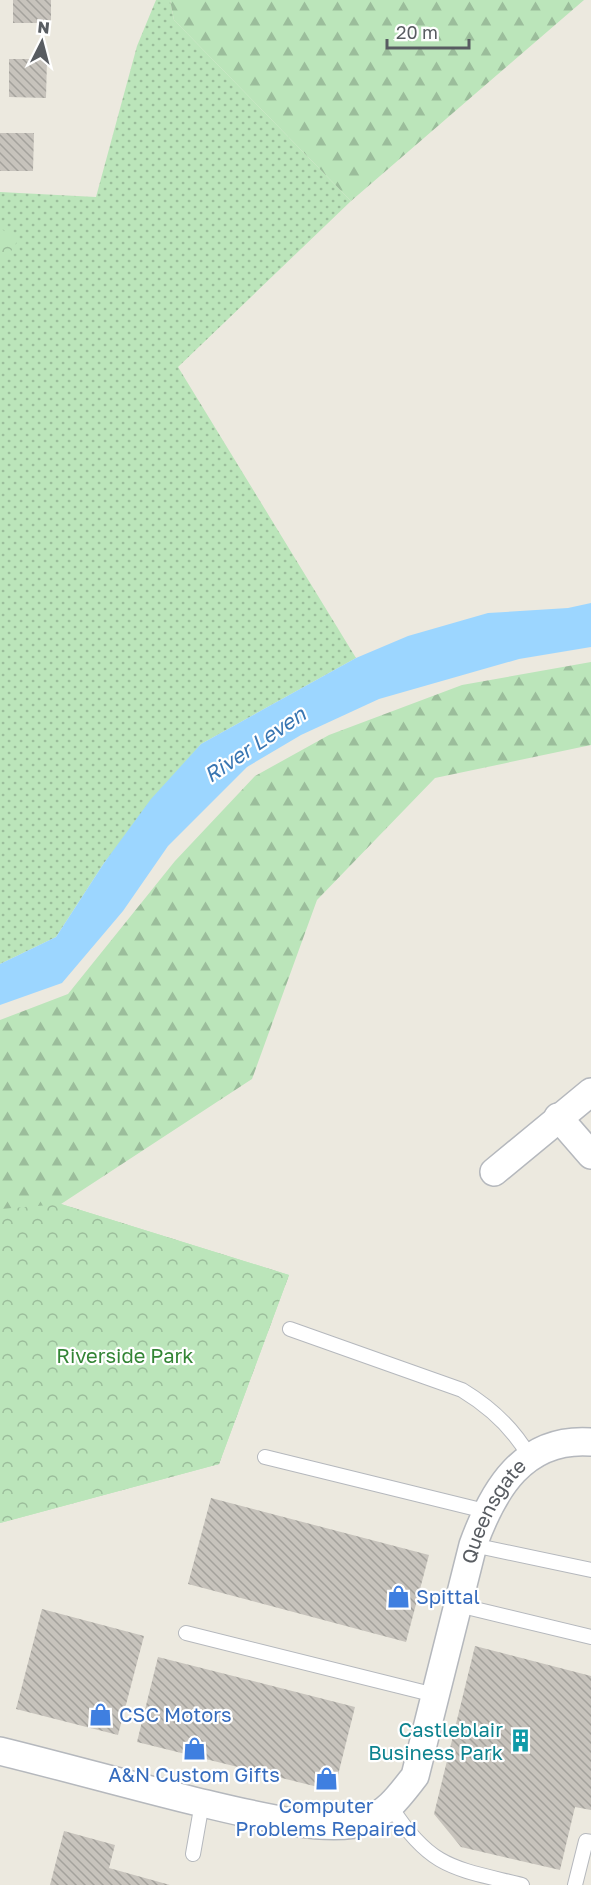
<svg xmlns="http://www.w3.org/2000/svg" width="591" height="1885" viewBox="0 0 591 1885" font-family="'Golos Text',sans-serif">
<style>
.grass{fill:url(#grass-dots)}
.forest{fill:url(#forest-firs)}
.park{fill:url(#park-crowns)}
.water{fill:#9cd6ff}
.building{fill:url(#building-back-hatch)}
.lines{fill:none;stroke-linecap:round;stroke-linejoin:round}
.lane-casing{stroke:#b5b8bd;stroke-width:16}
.street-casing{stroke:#b5b8bd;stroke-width:30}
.lane{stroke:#fff;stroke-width:14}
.street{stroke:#fff;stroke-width:27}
.labels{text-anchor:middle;stroke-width:4.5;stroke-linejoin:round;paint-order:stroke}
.park-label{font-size:20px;fill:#338535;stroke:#fff}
.street-label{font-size:20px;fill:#585c61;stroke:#fff}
.shop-label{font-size:20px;fill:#366cbe;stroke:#fff;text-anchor:start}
.culture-label{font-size:20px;fill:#0d838f;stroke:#fff;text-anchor:end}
.water-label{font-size:21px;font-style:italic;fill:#3976b2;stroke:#fff}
</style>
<defs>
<pattern id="grass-dots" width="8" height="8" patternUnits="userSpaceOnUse" patternTransform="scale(1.5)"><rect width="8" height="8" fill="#bbe5ba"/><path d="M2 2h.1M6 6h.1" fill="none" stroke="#9bbd9b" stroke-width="1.8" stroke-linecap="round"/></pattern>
<pattern id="forest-firs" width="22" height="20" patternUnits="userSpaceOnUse" patternTransform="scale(1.5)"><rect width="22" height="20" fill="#bbe5ba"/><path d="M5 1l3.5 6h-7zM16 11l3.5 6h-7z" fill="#9bbd9b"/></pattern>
<pattern id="park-crowns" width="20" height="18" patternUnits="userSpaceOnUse" patternTransform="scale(1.5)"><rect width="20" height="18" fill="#bbe5ba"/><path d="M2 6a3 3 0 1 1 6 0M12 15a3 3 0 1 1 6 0" fill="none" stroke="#9bbd9b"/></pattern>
<pattern id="building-back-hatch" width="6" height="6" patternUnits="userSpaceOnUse" patternTransform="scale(1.5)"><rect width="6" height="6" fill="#c7c3bc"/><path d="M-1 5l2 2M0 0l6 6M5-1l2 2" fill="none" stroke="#a4a29c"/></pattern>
</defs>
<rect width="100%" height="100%" fill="#ece9df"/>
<!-- grass -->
<path class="grass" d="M156 0H170L174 20 351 201 178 367 356 658 201 744 104 863 56 937 0 964V192L96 197 137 46Z"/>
<!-- forest -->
<path class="forest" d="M170 0H584L351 201 174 20Z
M591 662V745L435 778 317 900 252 1079 61 1204 289 1275 219 1464 0 1523V1020L68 994 175 861 255 776 329 735 462 685Z"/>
<!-- park -->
<path class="park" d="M0 228 18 240 0 269Z
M61 1204 289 1275 219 1464 0 1523V1209Z"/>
<!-- water -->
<path class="water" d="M591 603V647L519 659 379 699 301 735 247 767 168 846 123 911 62 983 0 1005V964L56 937 104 863 151 799 201 744 356 658 408 636 488 613 568 608Z"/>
<!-- building -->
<path class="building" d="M13 0H51V23H13Z
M9 59H47L46 98 9 97Z
M0 133H34L33 171H0Z
M211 1498 429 1555 406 1642 188 1584Z
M42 1609 144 1636 118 1735 16 1709Z
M475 1646 591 1676V1810L575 1807 560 1870 461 1847 434 1814Z
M158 1657 355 1707 334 1791 137 1742Z
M64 1831 115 1845 109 1868 170 1885H50Z"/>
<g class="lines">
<defs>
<path id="lane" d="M290 1329 462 1390C490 1407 513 1428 529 1456
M265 1457 485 1511
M473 1545 591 1570
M458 1605 591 1637
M186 1633 435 1695
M391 1807C431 1869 454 1868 522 1885
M193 1854 202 1803
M575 1885 586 1841 591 1842"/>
<g id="street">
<path d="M558 1117 591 1155"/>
<path d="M494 1172 591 1092"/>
<path id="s1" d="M0 1751C65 1767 129 1785 194 1801 234 1810 328 1836 365 1821 388 1813 400 1795 415 1776L473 1545C493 1490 523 1437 591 1442"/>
</g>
</defs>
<!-- lane casing -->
<use href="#lane" class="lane-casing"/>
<!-- street casing -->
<use href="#street" class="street-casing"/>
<!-- lane -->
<use href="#lane" class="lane"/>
<!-- street -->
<use href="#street" class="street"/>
</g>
<!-- icons -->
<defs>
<symbol id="shop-bare" viewBox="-9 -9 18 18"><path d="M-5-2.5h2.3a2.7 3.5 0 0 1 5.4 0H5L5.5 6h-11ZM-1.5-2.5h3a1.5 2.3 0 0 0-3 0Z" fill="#3f7fe0" stroke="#fff" stroke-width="2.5" paint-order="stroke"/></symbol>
<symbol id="building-bare" viewBox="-9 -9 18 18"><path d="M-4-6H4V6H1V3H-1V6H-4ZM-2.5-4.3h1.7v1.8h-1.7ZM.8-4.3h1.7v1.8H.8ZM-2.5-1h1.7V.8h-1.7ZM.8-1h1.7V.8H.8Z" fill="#0f9aa8" stroke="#fff" stroke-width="2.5" paint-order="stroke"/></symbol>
</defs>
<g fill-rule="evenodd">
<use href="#shop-bare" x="382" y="1580" width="33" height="33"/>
<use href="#shop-bare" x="84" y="1698" width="33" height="33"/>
<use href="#building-bare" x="504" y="1724" width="33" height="33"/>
<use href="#shop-bare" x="178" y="1732" width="33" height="33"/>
<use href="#shop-bare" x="310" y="1762" width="33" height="33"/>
</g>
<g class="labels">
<!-- park labels -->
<g class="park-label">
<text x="125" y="1363">Riverside Park</text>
</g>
<!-- street labels -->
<g class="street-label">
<text dy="7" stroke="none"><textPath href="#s1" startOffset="720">Queensgate</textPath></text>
</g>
<!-- shop labels -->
<g class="shop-label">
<text x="416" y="1604">Spittal</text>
<text x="119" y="1722">CSC Motors</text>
<text x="194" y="1782" text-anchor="middle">A&amp;N Custom Gifts</text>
<text x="326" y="1813" text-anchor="middle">Computer<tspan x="326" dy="23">Problems Repaired</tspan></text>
</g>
<!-- culture labels -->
<g class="culture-label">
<text x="503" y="1737">Castleblair<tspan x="503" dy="23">Business Park</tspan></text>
</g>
<!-- water labels -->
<g class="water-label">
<text transform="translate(255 745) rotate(-34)" y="7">River Leven</text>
</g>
</g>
<!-- north arrow -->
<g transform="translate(42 42) rotate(6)" stroke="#ffffff" stroke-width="4.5" paint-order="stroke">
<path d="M0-4.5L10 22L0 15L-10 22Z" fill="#585c61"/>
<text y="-9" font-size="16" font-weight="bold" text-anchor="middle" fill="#585c61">N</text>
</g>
<!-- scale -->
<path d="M387 39v9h82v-9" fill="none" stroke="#585c61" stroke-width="3"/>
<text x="396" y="39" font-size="18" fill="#585c61" stroke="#ffffff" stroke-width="4.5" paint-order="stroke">20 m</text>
</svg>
